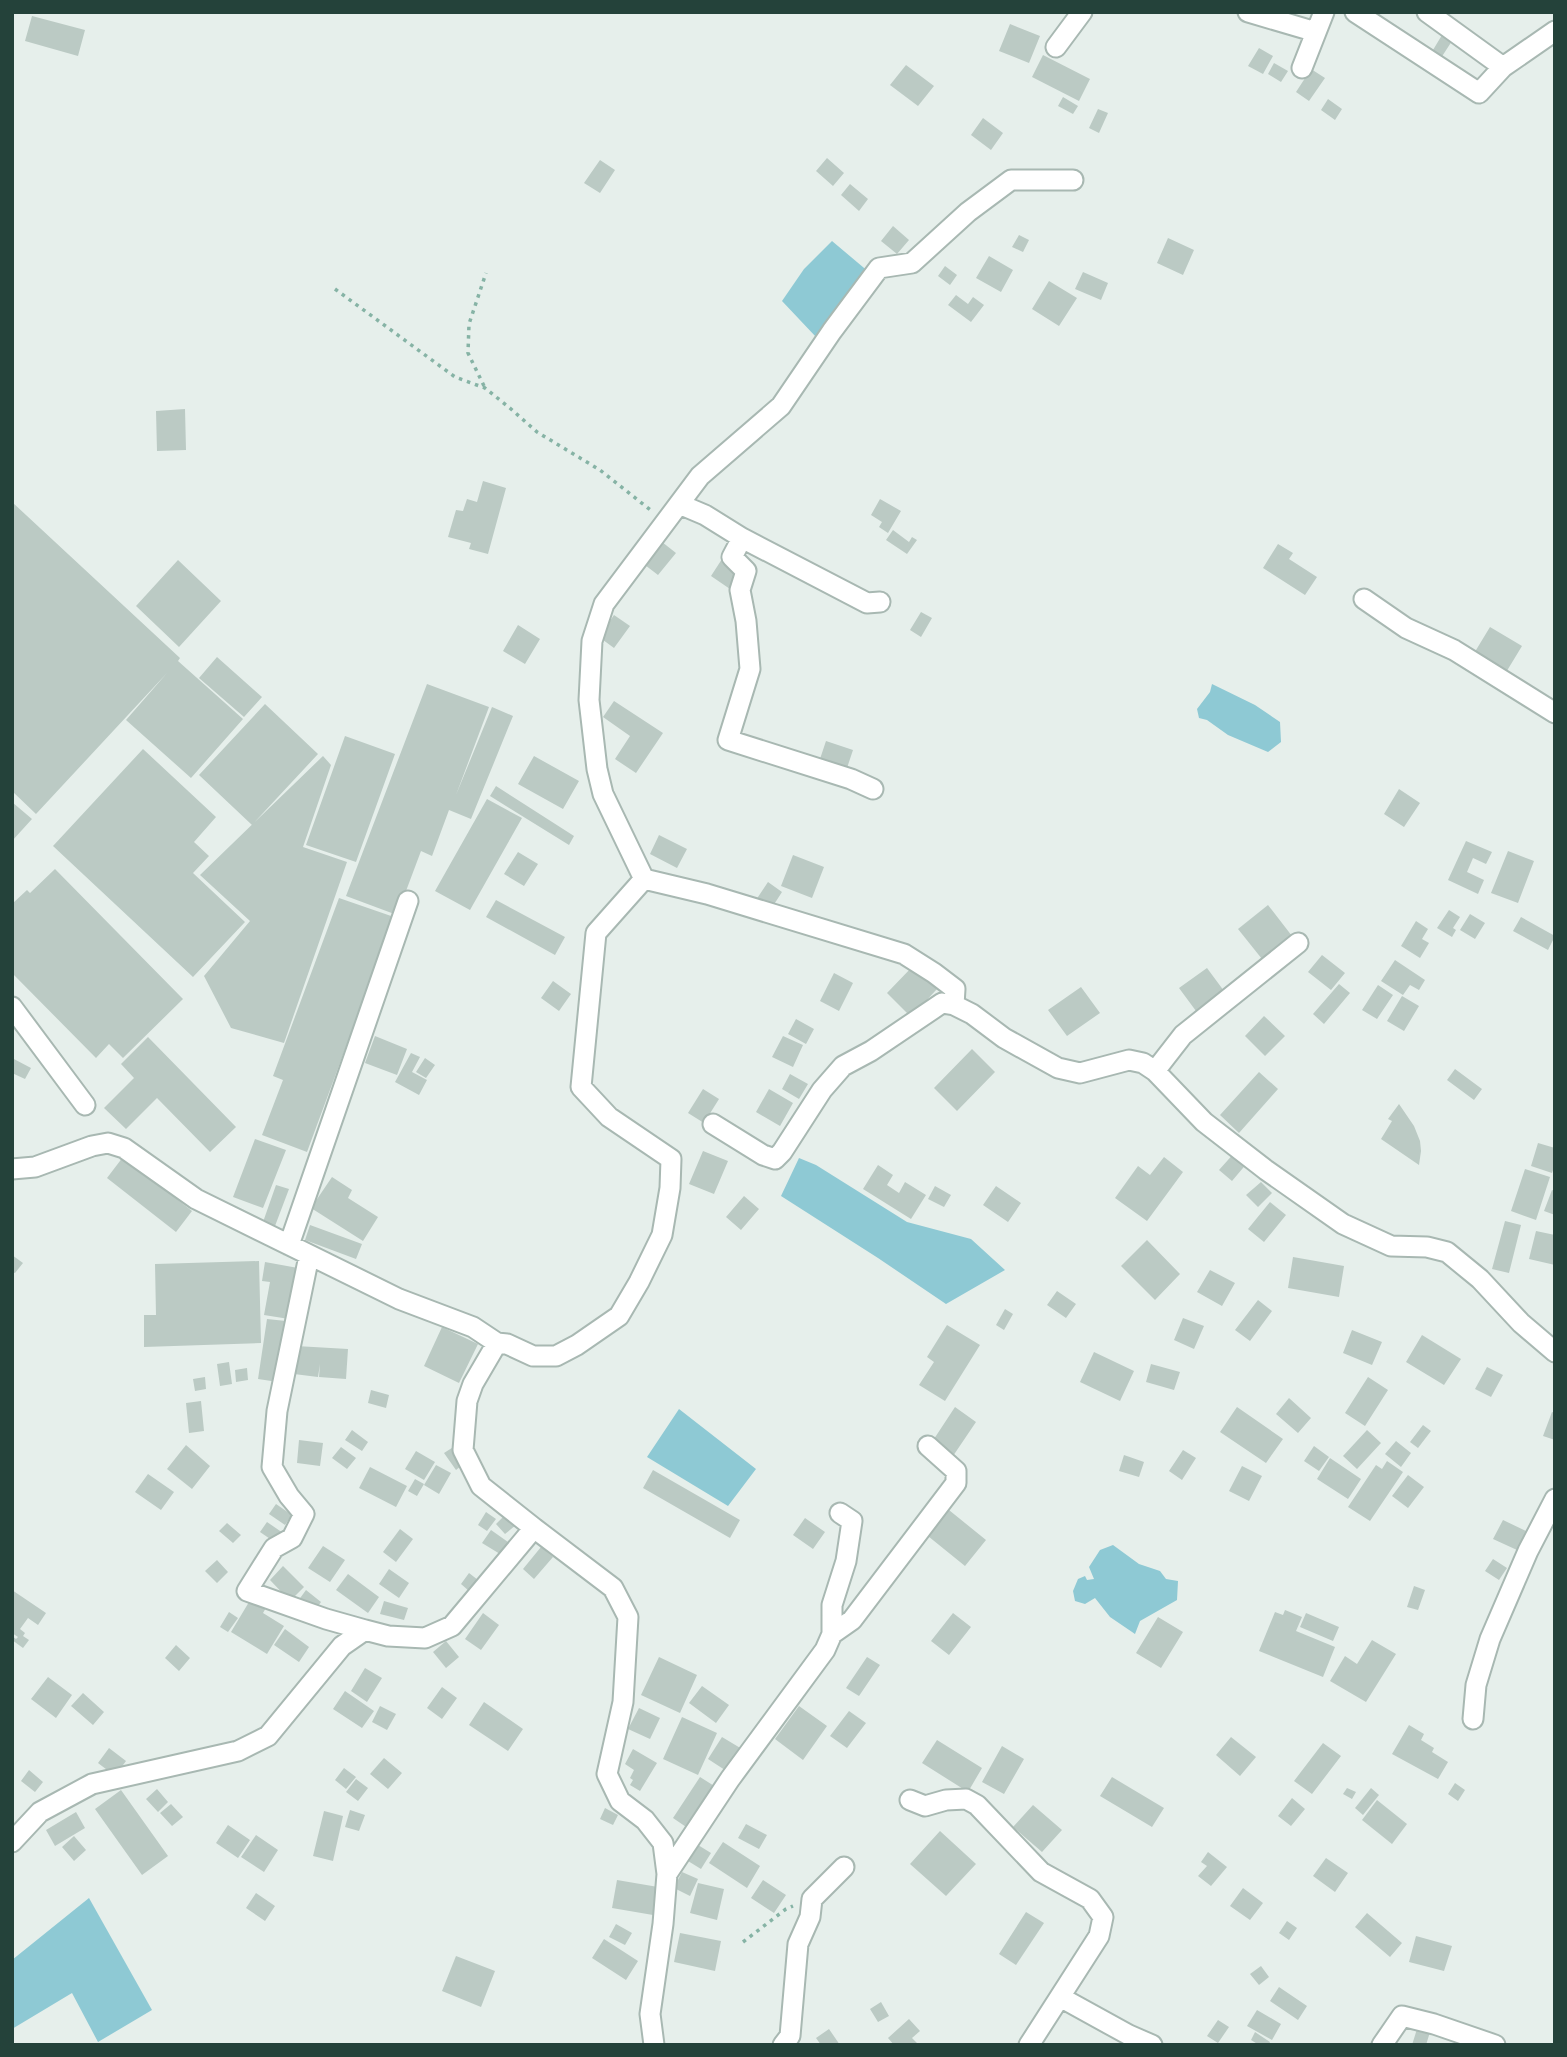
<svg xmlns="http://www.w3.org/2000/svg" width="1567" height="2057" viewBox="0 0 1567 2057" font-family="'Open Sans',sans-serif">
<style>
.water{fill:#8ec9d4}
.building{fill:#bbcac4}
.lines{fill:none;stroke-linecap:round;stroke-linejoin:round}
.minor-casing{stroke:#a8b8b2;stroke-width:23}
.path{stroke:#86b3a5;stroke-width:3.5;stroke-dasharray:3.5 5;stroke-linecap:butt}
.minor{stroke:#fff;stroke-width:19}
</style>
<rect width="100%" height="100%" fill="#e6efeb"/>
<!-- water -->
<path class="water" d="M832 241 870 273 816 337 782 301 804 269Z
M1212 684 1255 705 1280 722 1281 742 1268 752 1228 735 1207 720 1199 718 1197 709 1210 692Z
M799 1158 816 1165 907 1222 971 1239 1005 1270 946 1304 878 1258 781 1196Z
M679 1409 756 1469 728 1506 647 1457Z
M1113 1545 1139 1564 1160 1571 1166 1579 1178 1581 1177 1600 1140 1621 1135 1634 1110 1617 1095 1598 1085 1604 1075 1601 1073 1591 1078 1579 1085 1576 1087 1580 1094 1579 1089 1567 1100 1550Z
M89 1898 152 2010 98 2042 72 1993 12 2029V1960Z"/>
<!-- building -->
<path class="building" d="M32 16 85 30 78 56 25 41Z
M1010 24 1040 36 1029 63 999 51Z
M1442 35 1452 41 1439 61 1430 55Z
M1259 48 1273 56 1263 74 1248 66Z
M1043 55 1090 79 1079 101 1032 77Z
M1274 63 1288 71 1281 82 1268 74Z
M906 65 934 86 918 106 890 85Z
M1311 69 1325 78 1309 101 1296 92Z
M1063 97 1078 106 1073 114 1058 106Z
M1328 99 1342 109 1335 120 1321 110Z
M1098 109 1108 113 1099 133 1089 128Z
M983 118 1003 133 991 150 971 135Z
M827 158 844 173 833 186 816 171Z
M600 160 615 170 600 193 584 183Z
M850 184 868 199 859 211 841 195Z
M893 226 909 240 897 254 881 241Z
M1019 235 1029 240 1023 252 1012 247Z
M1168 238 1194 250 1183 275 1157 263Z
M989 256 1013 270 1001 292 976 278Z
M945 266 957 275 950 285 938 276Z
M1083 272 1108 283 1101 300 1075 289Z
M1049 281 1077 298 1059 326 1032 309Z
M956 295 968 304 973 297 984 305 971 322 948 305Z
M185 409 186 450 157 451 156 411Z
M483 481 506 488 488 554 469 549 471 543 448 537 456 510 463 511 467 499 477 502Z
M880 499 901 511 888 533 879 527 882 522 871 515Z
M12 502 180 658 178 661 243 719 191 778 126 720 167 673 36 814 12 791Z
M893 530 909 542 912 537 917 540 907 554 886 540Z
M662 542 676 553 658 575 645 565Z
M1278 544 1293 553 1289 559 1317 577 1305 595 1263 568Z
M722 559 741 573 730 589 711 576Z
M178 560 221 601 179 647 136 606Z
M921 612 932 618 921 637 910 630Z
M614 615 630 626 614 648 599 637Z
M518 625 540 639 525 664 503 651Z
M1490 627 1522 646 1505 674 1473 655Z
M217 657 262 697 244 717 199 678Z
M427 684 489 707 456 795 492 707 513 716 471 819 449 810 432 856 421 851 397 915 346 896Z
M614 701 663 733 636 773 615 759 630 736 603 717Z
M265 704 318 754 252 825 199 775Z
M345 736 395 754 356 862 306 845Z
M826 741 853 750 845 774 818 765Z
M143 749 216 817 194 842 209 856 193 873 245 922 193 977 53 846Z
M323 756 331 765 303 847 347 862 284 1043 231 1028 204 976 250 921 200 875Z
M534 756 579 781 563 809 518 784Z
M496 786 574 836 569 845 490 796Z
M1399 789 1420 803 1404 827 1384 814Z
M487 799 522 818 470 910 435 891Z
M12 802 32 819 12 841Z
M659 835 687 849 677 868 650 854Z
M1466 841 1492 852 1486 864 1473 858 1467 872 1484 880 1478 894 1448 880Z
M1508 851 1534 861 1518 903 1491 893Z
M518 852 538 864 524 886 504 874Z
M793 855 824 867 812 898 781 886Z
M55 869 183 999 123 1058 109 1044 96 1058 12 973V904L27 890 30 893Z
M768 882 782 892 771 909 756 900Z
M339 898 394 917 307 1152 262 1135 283 1080 273 1076Z
M496 900 565 937 555 955 486 917Z
M1268 905 1292 936 1262 959 1238 929Z
M1449 910 1460 917 1453 928 1456 930 1452 937 1437 928Z
M1470 914 1485 923 1475 939 1460 930Z
M1521 917 1555 936 1548 950 1513 931Z
M1416 921 1428 929 1422 939 1429 943 1420 958 1401 946Z
M1322 955 1345 973 1331 990 1308 972Z
M1395 960 1425 980 1419 990 1410 985 1403 995 1381 981Z
M913 966 937 989 911 1017 887 993Z
M1207 968 1224 991 1196 1011 1179 988Z
M834 973 853 983 839 1011 820 1001Z
M553 981 571 994 559 1011 541 998Z
M1339 984 1350 993 1324 1024 1313 1014Z
M1378 985 1393 995 1377 1019 1362 1010Z
M1081 987 1100 1013 1067 1036 1048 1010Z
M1402 996 1419 1006 1404 1031 1387 1021Z
M1264 1016 1285 1036 1265 1056 1245 1036Z
M796 1019 814 1029 806 1044 788 1034Z
M375 1036 407 1049 397 1075 365 1063Z
M783 1036 803 1045 793 1067 772 1057Z
M148 1037 236 1127 210 1152 157 1098 126 1129 104 1108 134 1078 121 1064Z
M972 1049 995 1072 957 1111 934 1088Z
M411 1053 420 1057 412 1072 427 1080 419 1095 395 1082Z
M12 1058 31 1068 25 1079 12 1073Z
M425 1058 435 1065 426 1078 416 1072Z
M1455 1069 1482 1089 1474 1100 1447 1080Z
M1259 1072 1278 1089 1239 1133 1220 1115Z
M790 1074 808 1084 799 1099 782 1089Z
M703 1089 719 1099 704 1123 688 1113Z
M769 1089 793 1103 780 1126 756 1112Z
M1399 1104 1414 1126 1420 1141 1421 1151 1419 1165 1381 1139 1392 1121 1388 1119Z
M255 1139 286 1150 263 1208 233 1197Z
M1538 1143 1555 1148V1164L1552 1173 1531 1166Z
M703 1151 728 1161 714 1194 689 1184Z
M1236 1151 1248 1162 1232 1181 1219 1170Z
M123 1157 192 1211 176 1232 107 1178Z
M1164 1157 1183 1172 1147 1221 1115 1198 1138 1166 1150 1175Z
M878 1165 893 1175 887 1185 899 1193 905 1182 926 1195 911 1219 863 1189Z
M1525 1169 1550 1177 1536 1220 1511 1211Z
M332 1177 352 1190 348 1198 378 1217 363 1241 311 1208Z
M1261 1182 1272 1193 1258 1207 1246 1195Z
M276 1185 289 1189 275 1226 263 1222Z
M935 1186 951 1195 944 1207 928 1199Z
M996 1186 1021 1203 1008 1222 983 1205Z
M1552 1190 1555 1191V1215L1544 1211Z
M744 1196 759 1209 741 1230 726 1217Z
M1270 1202 1286 1215 1264 1242 1248 1229Z
M1505 1221 1521 1225 1509 1273 1492 1269Z
M310 1225 362 1244 356 1259 305 1240Z
M1536 1231 1555 1235V1265L1529 1259Z
M1147 1240 1180 1274 1155 1300 1121 1266Z
M12 1255 23 1263 15 1273 12 1272Z
M1293 1257 1344 1266 1339 1297 1288 1288Z
M259 1261 261 1343 144 1347V1315H156L155 1264Z
M265 1262 298 1268 289 1319 264 1315 270 1282 262 1281Z
M1210 1270 1235 1283 1222 1306 1197 1292Z
M1057 1291 1076 1304 1066 1318 1047 1305Z
M1258 1300 1272 1311 1250 1341 1235 1330Z
M1005 1309 1013 1314 1004 1330 996 1325Z
M1183 1318 1204 1326 1194 1349 1174 1340Z
M267 1319 286 1321 278 1382 258 1379Z
M947 1325 980 1345 945 1401 919 1385 934 1362 927 1357Z
M442 1327 478 1344 459 1383 424 1366Z
M1352 1330 1382 1342 1372 1365 1343 1353Z
M1422 1335 1461 1359 1444 1385 1406 1362Z
M296 1346 348 1349 346 1379 319 1377 320 1364 318 1377 294 1374Z
M1094 1352 1134 1371 1120 1401 1080 1382Z
M229 1362 232 1384 220 1386 217 1364Z
M1151 1364 1180 1372 1174 1390 1146 1382Z
M1487 1367 1503 1375 1491 1397 1475 1389Z
M247 1368 248 1380 236 1382 235 1370Z
M205 1377 206 1389 195 1391 193 1379Z
M1368 1377 1388 1390 1365 1426 1345 1413Z
M371 1390 389 1395 386 1408 368 1403Z
M1289 1398 1311 1418 1298 1433 1276 1414Z
M201 1401 204 1431 189 1433 186 1403Z
M955 1407 976 1422 953 1456 932 1442Z
M1237 1407 1283 1439 1266 1463 1220 1432Z
M1552 1412 1555 1413V1440L1543 1436Z
M1423 1425 1431 1431 1418 1448 1410 1442Z
M352 1430 368 1442 362 1451 345 1440Z
M1367 1430 1381 1443 1357 1469 1343 1456Z
M299 1440 323 1443 320 1466 297 1463Z
M1396 1441 1411 1453 1401 1467 1385 1454Z
M186 1445 210 1466 192 1489 167 1469Z
M455 1446 466 1462 456 1470 444 1453Z
M1314 1446 1329 1457 1319 1471 1304 1461Z
M341 1447 356 1458 347 1469 332 1458Z
M1183 1450 1196 1458 1182 1480 1169 1471Z
M416 1451 435 1462 424 1480 405 1469Z
M1124 1455 1144 1462 1139 1477 1119 1471Z
M1330 1458 1361 1479 1348 1499 1317 1479Z
M1387 1461 1403 1472 1370 1521 1348 1507 1376 1465 1382 1469Z
M436 1465 451 1473 439 1494 424 1485Z
M1242 1466 1262 1476 1249 1501 1229 1491Z
M370 1467 407 1486 396 1507 359 1488Z
M653 1470 740 1520 730 1538 643 1488Z
M148 1474 174 1492 161 1510 135 1492Z
M1408 1475 1424 1487 1408 1508 1392 1496Z
M415 1479 424 1484 417 1496 408 1491Z
M276 1504 292 1515 285 1525 269 1514Z
M944 1506 986 1540 965 1566 923 1532Z
M486 1512 496 1519 487 1531 478 1525Z
M506 1514 516 1525 505 1534 496 1524Z
M805 1518 825 1532 813 1549 793 1535Z
M1503 1520 1526 1531 1517 1550 1493 1539Z
M267 1522 283 1533 276 1543 260 1532Z
M227 1523 241 1535 233 1543 219 1531Z
M400 1529 413 1539 396 1562 383 1552Z
M491 1530 508 1542 500 1554 482 1543Z
M323 1546 345 1560 330 1582 308 1568Z
M541 1547 553 1557 534 1579 523 1569Z
M1493 1559 1507 1568 1499 1580 1485 1571Z
M217 1560 228 1572 217 1583 205 1571Z
M283 1566 304 1587 290 1601 270 1580Z
M389 1569 409 1583 399 1598 379 1584Z
M469 1573 478 1580 469 1591 461 1584Z
M348 1574 379 1597 368 1613 336 1590Z
M1414 1586 1425 1590 1418 1610 1407 1607Z
M12 1590 46 1613 38 1625 28 1618 20 1629 25 1633 23 1636 29 1640 23 1648 12 1640V1636L16 1639 18 1637 12 1633Z
M306 1590 321 1602 313 1613 298 1601Z
M252 1597 267 1606 263 1613 284 1626 267 1654 231 1632Z
M384 1601 408 1608 404 1620 380 1614Z
M1285 1610 1302 1617 1296 1631 1335 1647 1323 1677 1259 1651 1275 1612 1283 1615Z
M229 1612 238 1618 228 1632 220 1627Z
M483 1613 499 1625 481 1650 465 1639Z
M953 1613 971 1627 949 1655 931 1641Z
M1306 1613 1339 1627 1333 1641 1300 1627Z
M1158 1617 1183 1632 1161 1668 1136 1653Z
M285 1629 309 1647 299 1662 274 1645Z
M1372 1640 1396 1654 1366 1702 1330 1681 1345 1656 1357 1664Z
M446 1641 459 1657 446 1668 433 1652Z
M176 1645 190 1658 179 1671 165 1658Z
M659 1657 697 1675 680 1713 641 1695Z
M867 1657 880 1665 859 1696 846 1688Z
M365 1668 382 1678 367 1702 351 1691Z
M48 1677 72 1695 56 1718 31 1699Z
M702 1686 729 1705 716 1723 689 1703Z
M442 1687 457 1698 442 1719 427 1708Z
M345 1691 374 1711 362 1728 333 1709Z
M83 1693 104 1712 93 1725 71 1706Z
M484 1702 523 1729 508 1751 469 1725Z
M380 1706 396 1714 387 1730 372 1722Z
M799 1706 827 1726 803 1760 775 1739Z
M639 1708 660 1718 650 1739 628 1729Z
M849 1711 866 1723 847 1748 830 1736Z
M682 1717 717 1733 698 1775 663 1759Z
M1409 1725 1424 1734 1421 1740 1434 1748 1432 1752 1448 1762 1438 1779 1392 1754Z
M722 1737 742 1749 728 1772 708 1759Z
M1231 1737 1256 1757 1240 1776 1216 1755Z
M937 1740 982 1768 968 1792 922 1763Z
M1323 1743 1341 1756 1312 1794 1294 1781Z
M1002 1746 1024 1759 1004 1794 982 1782Z
M109 1748 126 1761 115 1776 98 1763Z
M633 1749 657 1763 640 1791 630 1785 633 1780 630 1778 634 1770 625 1764Z
M384 1758 402 1773 388 1789 370 1774Z
M344 1768 356 1777 346 1789 335 1780Z
M29 1770 43 1782 35 1792 21 1781Z
M700 1777 719 1789 692 1831 673 1818Z
M1112 1777 1164 1808 1152 1827 1100 1796Z
M356 1779 368 1788 358 1801 346 1792Z
M1455 1783 1465 1790 1458 1801 1448 1794Z
M1347 1788 1356 1792 1352 1799 1343 1794Z
M1371 1788 1379 1795 1363 1815 1355 1808Z
M157 1789 168 1802 158 1812 146 1799Z
M121 1790 168 1856 142 1875 95 1809Z
M1292 1798 1305 1809 1291 1826 1278 1816Z
M1377 1800 1407 1824 1392 1844 1362 1820Z
M171 1804 183 1817 172 1826 160 1813Z
M1033 1805 1062 1830 1042 1852 1013 1827Z
M605 1808 618 1815 613 1825 600 1819Z
M350 1810 365 1815 359 1831 345 1827Z
M324 1811 343 1816 333 1861 313 1856Z
M76 1812 85 1828 55 1846 46 1830Z
M746 1824 767 1835 759 1849 738 1838Z
M228 1825 250 1840 238 1858 216 1843Z
M940 1831 976 1864 946 1896 910 1864Z
M256 1835 278 1850 264 1872 241 1857Z
M74 1836 86 1850 74 1861 62 1847Z
M723 1842 760 1866 747 1888 709 1863Z
M698 1845 711 1853 701 1869 688 1861Z
M1208 1852 1227 1867 1211 1886 1198 1876 1207 1866 1201 1862Z
M1326 1858 1348 1873 1335 1892 1313 1876Z
M682 1872 698 1879 690 1896 674 1888Z
M617 1880 658 1887 653 1915 612 1908Z
M763 1880 786 1895 774 1913 751 1898Z
M698 1883 724 1889 717 1920 690 1913Z
M1243 1888 1263 1903 1250 1920 1230 1906Z
M256 1893 275 1906 265 1921 246 1908Z
M1026 1912 1044 1923 1016 1965 999 1954Z
M1367 1913 1402 1943 1390 1957 1355 1927Z
M1287 1921 1297 1928 1289 1940 1279 1933Z
M616 1924 632 1933 625 1945 609 1937Z
M680 1933 721 1941 715 1971 674 1962Z
M1416 1936 1452 1946 1444 1971 1409 1962Z
M604 1939 638 1961 626 1980 592 1958Z
M456 1956 495 1971 481 2007 442 1991Z
M1261 1966 1269 1977 1259 1985 1250 1974Z
M1279 1987 1307 2006 1298 2020 1270 2001Z
M881 2002 889 2016 878 2022 870 2009Z
M1257 2010 1281 2024 1272 2040 1247 2026Z
M909 2019 920 2031 912 2038 919 2045H894L888 2038Z
M1218 2020 1229 2027 1218 2043 1207 2036Z
M829 2029 840 2045H821L816 2038Z
M1417 2029 1430 2032 1426 2045H1412Z
M1255 2032 1270 2042 1269 2045H1259L1251 2040Z"/>
<g class="lines">
<defs>
<path id="minor" d="M1248 12 1316 32
M1355 12 1479 93 1503 67
M1427 12 1503 67 1555 31
M1056 47 1082 12
M1302 68 1324 12
M679 504 705 515 742 538 867 603 880 602
M742 538 732 557 746 571 740 590 746 621 750 669 728 740 851 779 873 789
M1364 599 1406 628 1454 650 1555 713
M644 879 707 894 904 954 934 973 955 989 954 1005 972 1014 1004 1038 1058 1068 1080 1073 1129 1060 1143 1063 1155 1071 1204 1122 1266 1170 1343 1224 1391 1246 1427 1247 1447 1252 1480 1279 1521 1323 1555 1352
M644 879 603 794 597 769 589 700 592 641 604 604 700 476 781 406 832 331 879 268 912 263 968 212 1011 180H1073
M12 1007 85 1105
M1155 1071 1183 1035 1298 943
M713 1124 763 1155 775 1159 782 1152 822 1090 843 1066 871 1051 942 1003 954 1005
M12 1169 35 1167 92 1146 108 1143 124 1148 196 1199 399 1299 473 1327 497 1343 473 1384 467 1401 463 1450 481 1486 534 1528
M289 1245 408 901
M309 1256 277 1411 272 1467 289 1496 304 1514 292 1538 274 1548 247 1591 326 1619 365 1630
M497 1343 507 1344 533 1356H556L577 1345 619 1316 639 1282 662 1235 670 1188 671 1159 609 1117 581 1087 596 933 644 879
M832 1634 852 1620 956 1483V1471L928 1446
M1473 1719 1476 1685 1490 1639 1528 1551 1555 1499
M910 1800 925 1806 946 1800 966 1799 977 1805 1041 1872 1090 1899 1103 1917 1099 1936 1029 2045
M12 1842 40 1812 92 1784 238 1751 268 1736 342 1646 365 1630 388 1636 425 1638 452 1626 534 1528 613 1588 628 1617 623 1702 607 1774 620 1801 645 1820 663 1843 667 1874 663 1924 650 2014 654 2045
M667 1874 730 1779 825 1650 832 1634V1605L846 1561 852 1521 840 1513
M1060 1997 1129 2035 1152 2045
M783 2045 790 2036 798 1944 810 1917 812 1899 844 1867
M1382 2045 1402 2016 1434 2024 1495 2045"/>
</defs>
<!-- minor casing -->
<use href="#minor" class="minor-casing"/>
<!-- path -->
<path class="path" d="M335 289 455 377 485 388 511 409 537 432 600 470 653 512
M484 386 468 353 469 324 486 273
M743 1942 786 1909 793 1906"/>
<!-- minor -->
<use href="#minor" class="minor"/>
</g>
<!-- border -->
<rect width="1567" height="2057" fill="none" stroke="#24423a" stroke-width="28"/>
</svg>
